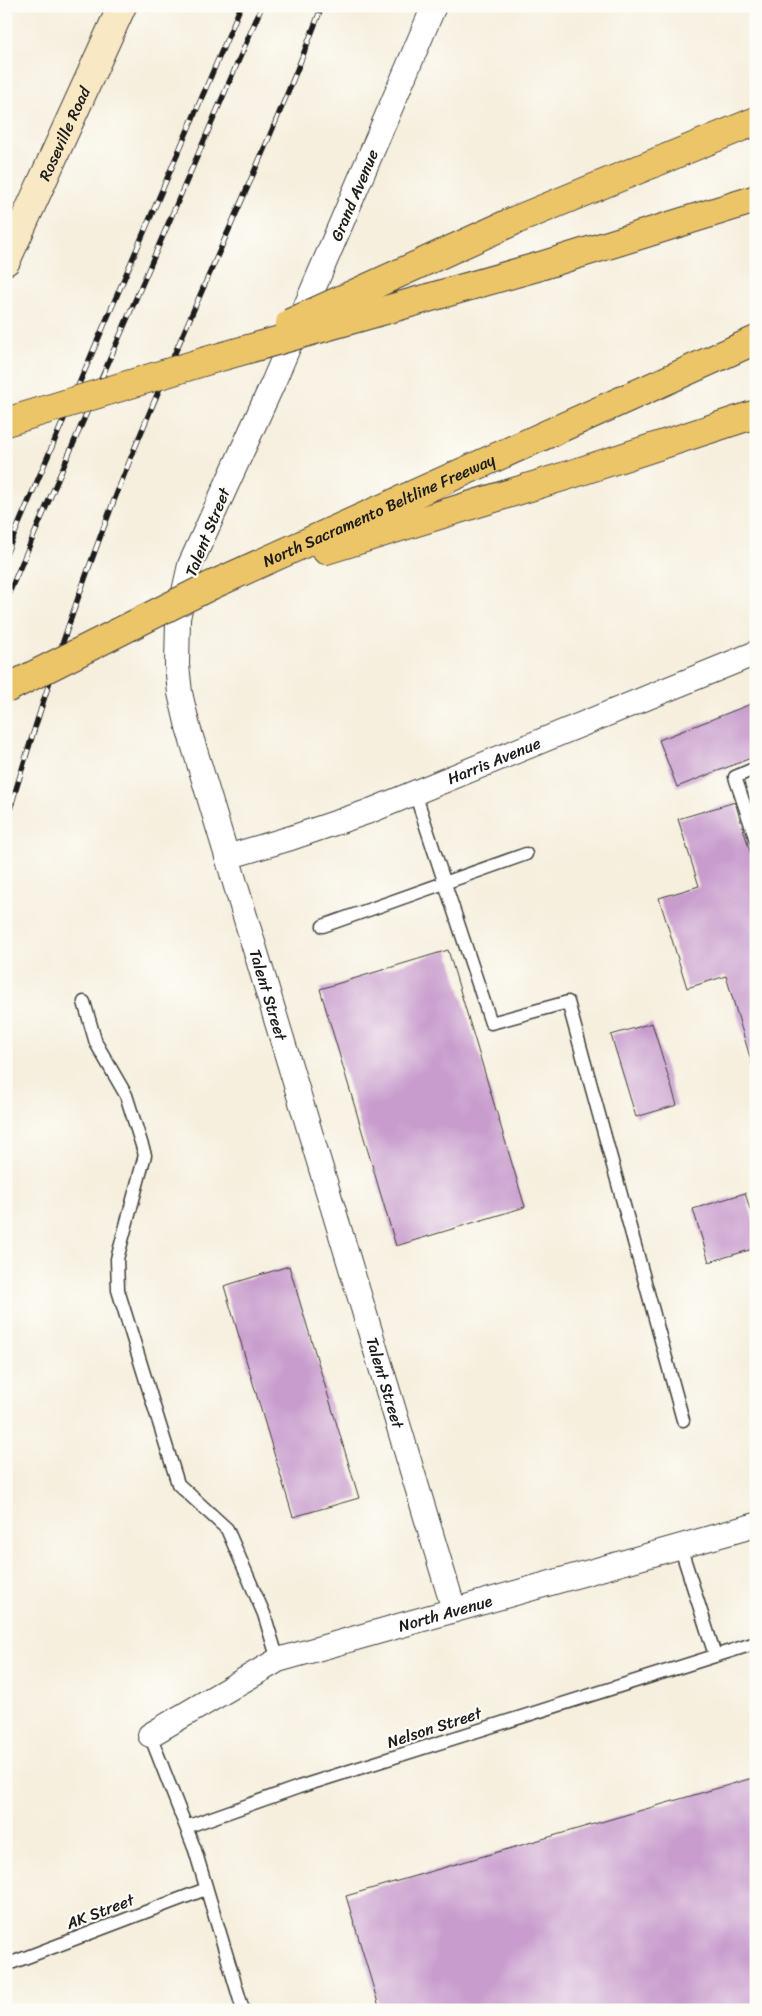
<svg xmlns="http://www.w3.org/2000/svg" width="762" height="2016" viewBox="0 0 762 2016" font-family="Sriracha,sans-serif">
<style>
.building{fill:#c89ccd}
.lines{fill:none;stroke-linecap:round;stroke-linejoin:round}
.service-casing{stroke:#3d3c39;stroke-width:15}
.minor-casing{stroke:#3d3c39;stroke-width:26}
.secondary-casing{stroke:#3d3c39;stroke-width:30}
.motorway-casing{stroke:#3d3c39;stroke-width:30}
.service{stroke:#fff;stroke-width:12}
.minor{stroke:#fff;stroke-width:24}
.secondary{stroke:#f8e8c3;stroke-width:28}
.motorway{stroke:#edc569;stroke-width:28}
.rail-casing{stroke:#1c1c1c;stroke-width:5.5}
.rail{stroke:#fdfcf7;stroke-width:4;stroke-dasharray:11;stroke-linecap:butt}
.motorway-bridge-casing{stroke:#3d3c39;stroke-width:30;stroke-linecap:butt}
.motorway-bridge{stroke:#edc569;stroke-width:28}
.labels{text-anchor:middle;stroke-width:4.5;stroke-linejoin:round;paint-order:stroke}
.street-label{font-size:16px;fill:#1c1c1c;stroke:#fdfcf7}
</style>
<rect width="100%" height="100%" fill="#fdfcf7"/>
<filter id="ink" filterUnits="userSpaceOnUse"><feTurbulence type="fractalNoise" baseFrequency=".02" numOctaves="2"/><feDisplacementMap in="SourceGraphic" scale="10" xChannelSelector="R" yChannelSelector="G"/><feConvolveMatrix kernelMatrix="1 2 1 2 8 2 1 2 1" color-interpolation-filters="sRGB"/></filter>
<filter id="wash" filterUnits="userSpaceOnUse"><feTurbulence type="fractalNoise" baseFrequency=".0096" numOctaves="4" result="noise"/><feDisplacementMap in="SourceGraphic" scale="20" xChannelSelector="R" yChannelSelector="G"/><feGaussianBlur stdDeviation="1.12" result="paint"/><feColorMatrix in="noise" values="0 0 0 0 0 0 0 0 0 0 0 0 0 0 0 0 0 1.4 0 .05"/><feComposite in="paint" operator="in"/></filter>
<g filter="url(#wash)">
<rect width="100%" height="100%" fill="#f6efde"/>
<g id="blocks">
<!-- building -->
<path class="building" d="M756 702V756L677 787 659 740Z
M735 802 756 871 755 1074 726 976 687 988 659 898 699 886 678 819Z
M448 950 525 1207 396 1246 320 989Z
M652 1023 677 1105 636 1117 611 1035Z
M745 1193 756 1228V1248L709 1262 693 1209Z
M289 1266 359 1498 293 1517 224 1286Z
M756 1777V2010H380L346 1896Z"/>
</g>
</g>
<g filter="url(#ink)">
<use href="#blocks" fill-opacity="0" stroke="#3d3c39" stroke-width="1"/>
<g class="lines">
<defs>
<path id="service" d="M756 768 735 777 756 840
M415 793 491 1023 568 1002 683 1420
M323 926 526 854
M84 1002 96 1043 126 1095 145 1155 117 1259 118 1290 178 1484 227 1529 264 1614 278 1660
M680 1546 715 1655
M150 1735 195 1850 243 2010
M186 1827 299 1787 756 1643
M6 1965 206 1889"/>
<g id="minor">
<path id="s1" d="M434 6 273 383 190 565 178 618 177 665 180 693 188 727 454 1610"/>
<path id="s2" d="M227 857 291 838 370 811 756 653"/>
<path id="s3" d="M150 1735 278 1660 756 1525"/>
</g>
<g id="secondary">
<path id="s4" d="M6 261 122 6"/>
</g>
<g id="motorway">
<path d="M516 220 756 121"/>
<path d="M537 267 756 199"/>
<path d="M326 550 572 474 756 414"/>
<path id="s5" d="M210 586 756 340"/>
</g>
</defs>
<!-- service casing -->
<use href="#service" class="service-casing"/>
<!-- minor casing -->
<use href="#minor" class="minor-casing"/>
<!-- secondary casing -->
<use href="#secondary" class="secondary-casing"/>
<!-- motorway casing -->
<use href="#motorway" class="motorway-casing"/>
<!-- service -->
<use href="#service" class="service"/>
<!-- minor -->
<use href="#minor" class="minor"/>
<!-- secondary -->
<use href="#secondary" class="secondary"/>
<!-- motorway -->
<use href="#motorway" class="motorway"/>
<defs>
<path id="rail" d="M6 554 241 6
M6 600 262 6
M6 823C42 700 82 579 130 460 191 308 264 160 322 6"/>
</defs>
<!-- rail casing -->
<use href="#rail" class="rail-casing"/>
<!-- rail -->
<use href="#rail" class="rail"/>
<defs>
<path id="motorway-bridge" d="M290 323 516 220
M6 422 206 361 537 267
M6 689 210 586"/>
</defs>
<!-- motorway-bridge casing -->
<use href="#motorway-bridge" class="motorway-bridge-casing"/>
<!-- motorway-bridge -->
<use href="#motorway-bridge" class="motorway-bridge"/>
</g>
</g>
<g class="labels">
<!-- street labels -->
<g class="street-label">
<text dy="6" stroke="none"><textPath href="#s4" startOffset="140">Roseville Road</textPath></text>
<text transform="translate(354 195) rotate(-67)" y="6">Grand Avenue</text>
<text dy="6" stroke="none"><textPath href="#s5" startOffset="185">North Sacramento Beltline Freeway</textPath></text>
<text transform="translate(207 532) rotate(-68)" y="6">Talent Street</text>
<text dy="6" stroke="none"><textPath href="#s2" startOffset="284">Harris Avenue</textPath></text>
<text dy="6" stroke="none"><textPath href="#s1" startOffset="1054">Talent Street</textPath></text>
<text dy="6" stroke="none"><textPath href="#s1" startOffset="1459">Talent Street</textPath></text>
<text dy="6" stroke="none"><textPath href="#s3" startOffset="322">North Avenue</textPath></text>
<text transform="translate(434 1727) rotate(-18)" y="6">Nelson Street</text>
<text transform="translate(100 1911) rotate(-21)" y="6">AK Street</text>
</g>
</g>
<!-- margin -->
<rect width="762" height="2016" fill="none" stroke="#fdfcf7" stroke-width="25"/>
</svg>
